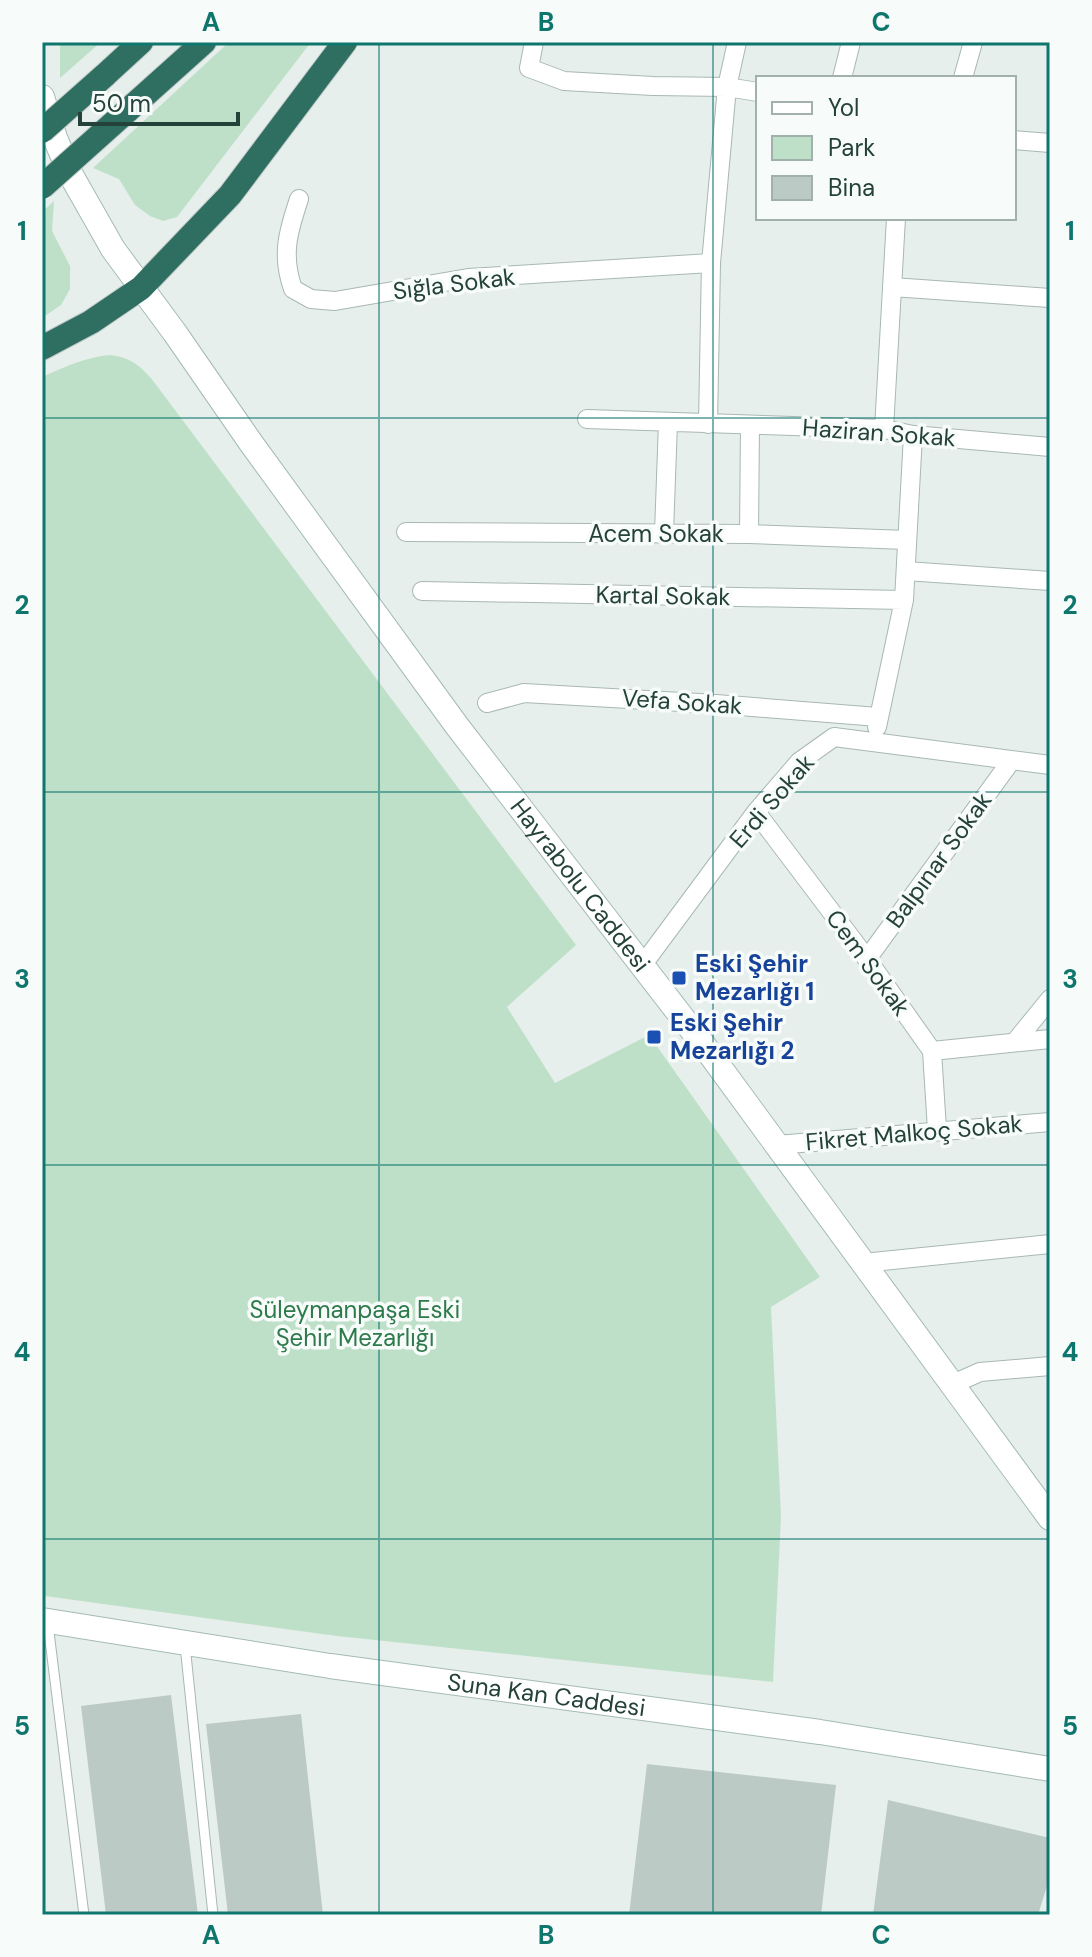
<svg xmlns="http://www.w3.org/2000/svg" width="1092" height="1957" viewBox="0 0 1092 1957" font-family="'DM Sans',sans-serif">
<style>
.green{fill:#bfe0c8}
.building{fill:#bbcac4}
.lines{fill:none;stroke-linecap:round;stroke-linejoin:round}
.lane-casing{stroke:#a8b8b2;stroke-width:11}
.street-casing{stroke:#a8b8b2;stroke-width:20}
.secondary-casing{stroke:#a4bbb3;stroke-width:26}
.highway-casing{stroke:#c2cac8;stroke-width:26}
.lane{stroke:#fff;stroke-width:9}
.street{stroke:#fff;stroke-width:18}
.secondary{stroke:#fff;stroke-width:24}
.highway{stroke:#2f6f62;stroke-width:24}
.highway-bridge-casing{stroke:#c2cac8;stroke-width:26;stroke-linecap:butt}
.highway-bridge{stroke:#2f6f62;stroke-width:24}
.grid{fill:none;stroke:#0f766e;stroke-width:2;stroke-opacity:0.55}
.transit-dot{fill:#1a4fb4;stroke:#f7fbf9;stroke-width:3}
.labels{text-anchor:middle;stroke-width:7;stroke-linejoin:round;paint-order:stroke}
.street-label{font-size:24px;fill:#24423a;stroke:#f7fbf9}
.transit-label{font-size:24px;font-weight:bold;fill:#164399;stroke:#f7fbf9;text-anchor:start}
.park-label{font-size:24px;fill:#2d7a4b;stroke:#f7fbf9}
.neatline{fill:none;stroke:#0f766e;stroke-width:3}
.grid-label{font-size:26px;text-anchor:middle;font-weight:bold;fill:#0f766e}
</style>
<rect width="100%" height="100%" fill="#e6efeb"/>
<!-- green -->
<path class="green" d="M60 42H101L60 78Z
M229 42H311L177 217 163 221 150 216 135 205 119 179 93 168Z
M54 201 52 231 70 266V289L61 305 42 318V212Z
M110 355C129 357 138 364 151 378L576 945 507 1007 555 1083 649 1035 820 1277 771 1307 781 1516 773 1682 337 1636 45 1596 42 1588V377C64 367 86 357 110 355Z"/>
<!-- building -->
<path class="building" d="M171 1695 198 1915H106L81 1706Z
M301 1714 323 1915H228L206 1724Z
M647 1764 836 1785 821 1915H629Z
M888 1800 1050 1838V1876L1038 1915H873Z"/>
<g class="lines">
<defs>
<path id="lane" d="M48 1624 84 1915
M185 1645 213 1915"/>
<path id="street" d="M534 42 529 68 564 81 653 86 727 87 758 92
M842 78 851 42
M963 78 973 42
M1014 140 1050 143
M299 199C288 232 281 255 293 289L311 299 335 301 468 278 711 263
M892 287 1050 298
M587 419 884 429 913 435 1050 447
M708 424 711 263 727 87 737 42
M884 429 896 218
M406 532 749 534 906 540
M664 533 668 422
M749 534 750 425
M906 571 1050 581
M422 591 904 600
M487 703 524 693 716 704 878 717
M877 727 904 600 913 435
M756 812 867 959 932 1051 937 1130
M867 959 1011 761
M641 967 756 812 799 762 834 737 1050 765
M1015 1042 1050 999
M932 1051 1050 1039
M777 1145 1050 1122
M863 1263 1050 1244
M953 1384 980 1372 1050 1366"/>
<g id="secondary">
<path id="s1" d="M42 97 55 138 71 175 113 249 175 333 251 443 457 726 702 1043 1050 1518"/>
<path id="s2" d="M42 1620 330 1666 820 1732 1050 1769"/>
</g>
<path id="highway" d="M104 76 141 42
M127 111 204 42
M42 348 91 322 141 288 230 195 345 42"/>
</defs>
<!-- lane casing -->
<use href="#lane" class="lane-casing"/>
<!-- street casing -->
<use href="#street" class="street-casing"/>
<!-- secondary casing -->
<use href="#secondary" class="secondary-casing"/>
<!-- highway casing -->
<use href="#highway" class="highway-casing"/>
<!-- lane -->
<use href="#lane" class="lane"/>
<!-- street -->
<use href="#street" class="street"/>
<!-- secondary -->
<use href="#secondary" class="secondary"/>
<!-- highway -->
<use href="#highway" class="highway"/>
<defs>
<path id="highway-bridge" d="M42 131 104 76
M42 187 127 111"/>
</defs>
<!-- highway-bridge casing -->
<use href="#highway-bridge" class="highway-bridge-casing"/>
<!-- highway-bridge -->
<use href="#highway-bridge" class="highway-bridge"/>
</g>
<!-- grid -->
<path class="grid" d="M379 42V1915M713 42V1915M42 418H1050M42 792H1050M42 1165H1050M42 1539H1050"/>
<!-- markers -->
<g class="transit-dot">
<rect x="671" y="970" width="16" height="16" rx="4"/>
<rect x="646" y="1029" width="16" height="16" rx="4"/>
</g>
<g class="labels">
<!-- street labels -->
<g class="street-label">
<text transform="translate(454 284) rotate(-7)" y="8">Sığla Sokak</text>
<text transform="translate(879 433) rotate(4)" y="8">Haziran Sokak</text>
<text x="656" y="542">Acem Sokak</text>
<text transform="translate(663 596) rotate(1)" y="8">Kartal Sokak</text>
<text transform="translate(682 702) rotate(4)" y="8">Vefa Sokak</text>
<text transform="translate(772 801) rotate(-49)" y="8">Erdi Sokak</text>
<text transform="translate(939 860) rotate(-54)" y="8">Balpınar Sokak</text>
<text dy="8" stroke="none"><textPath href="#s1" startOffset="958">Hayrabolu Caddesi</textPath></text>
<text transform="translate(868 963) rotate(54)" y="8">Cem Sokak</text>
<text transform="translate(914 1133) rotate(-5)" y="8">Fikret Malkoç Sokak</text>
<text dy="8" stroke="none"><textPath href="#s2" startOffset="510">Suna Kan Caddesi</textPath></text>
</g>
<!-- transit labels -->
<g class="transit-label">
<text x="695" y="972">Eski Şehir<tspan x="695" dy="28">Mezarlığı 1</tspan></text>
<text x="670" y="1031">Eski Şehir<tspan x="670" dy="28">Mezarlığı 2</tspan></text>
</g>
<!-- park labels -->
<g class="park-label">
<text x="355" y="1318">Süleymanpaşa Eski<tspan x="355" dy="28">Şehir Mezarlığı</tspan></text>
</g>
</g>
<!-- border -->
<rect width="1092" height="1957" fill="none" stroke="#f7fbf9" stroke-width="88"/>
<!-- legend -->
<rect x="756" y="76" width="260" height="144" fill="#f7fbf9" stroke="#a3b1ad" stroke-width="2"/>
<rect x="772" y="102" width="40" height="12" fill="#ffffff" stroke="#a3b1ad" stroke-width="2"/>
<text x="828" y="116" font-size="24" fill="#24423a">Yol</text>
<rect x="772" y="136" width="40" height="24" fill="#bfe0c8" stroke="#a3b1ad" stroke-width="2"/>
<text x="828" y="156" font-size="24" fill="#24423a">Park</text>
<rect x="772" y="176" width="40" height="24" fill="#bbcac4" stroke="#a3b1ad" stroke-width="2"/>
<text x="828" y="196" font-size="24" fill="#24423a">Bina</text>
<!-- scale -->
<path d="M80 112v12h158v-12" fill="none" stroke="#24423a" stroke-width="4"/>
<text x="92" y="112" font-size="24" fill="#24423a" stroke="#f7fbf9" stroke-width="6" paint-order="stroke">50 m</text>
<rect x="44" y="44" width="1004" height="1869" class="neatline"/>
<g class="grid-label">
<text x="211" y="31">A</text>
<text x="546" y="31">B</text>
<text x="881" y="31">C</text>
<text x="22" y="240">1</text>
<text x="1070" y="240">1</text>
<text x="22" y="614">2</text>
<text x="1070" y="614">2</text>
<text x="22" y="988">3</text>
<text x="1070" y="988">3</text>
<text x="22" y="1361">4</text>
<text x="1070" y="1361">4</text>
<text x="22" y="1735">5</text>
<text x="1070" y="1735">5</text>
<text x="211" y="1944">A</text>
<text x="546" y="1944">B</text>
<text x="881" y="1944">C</text>
</g>
</svg>
